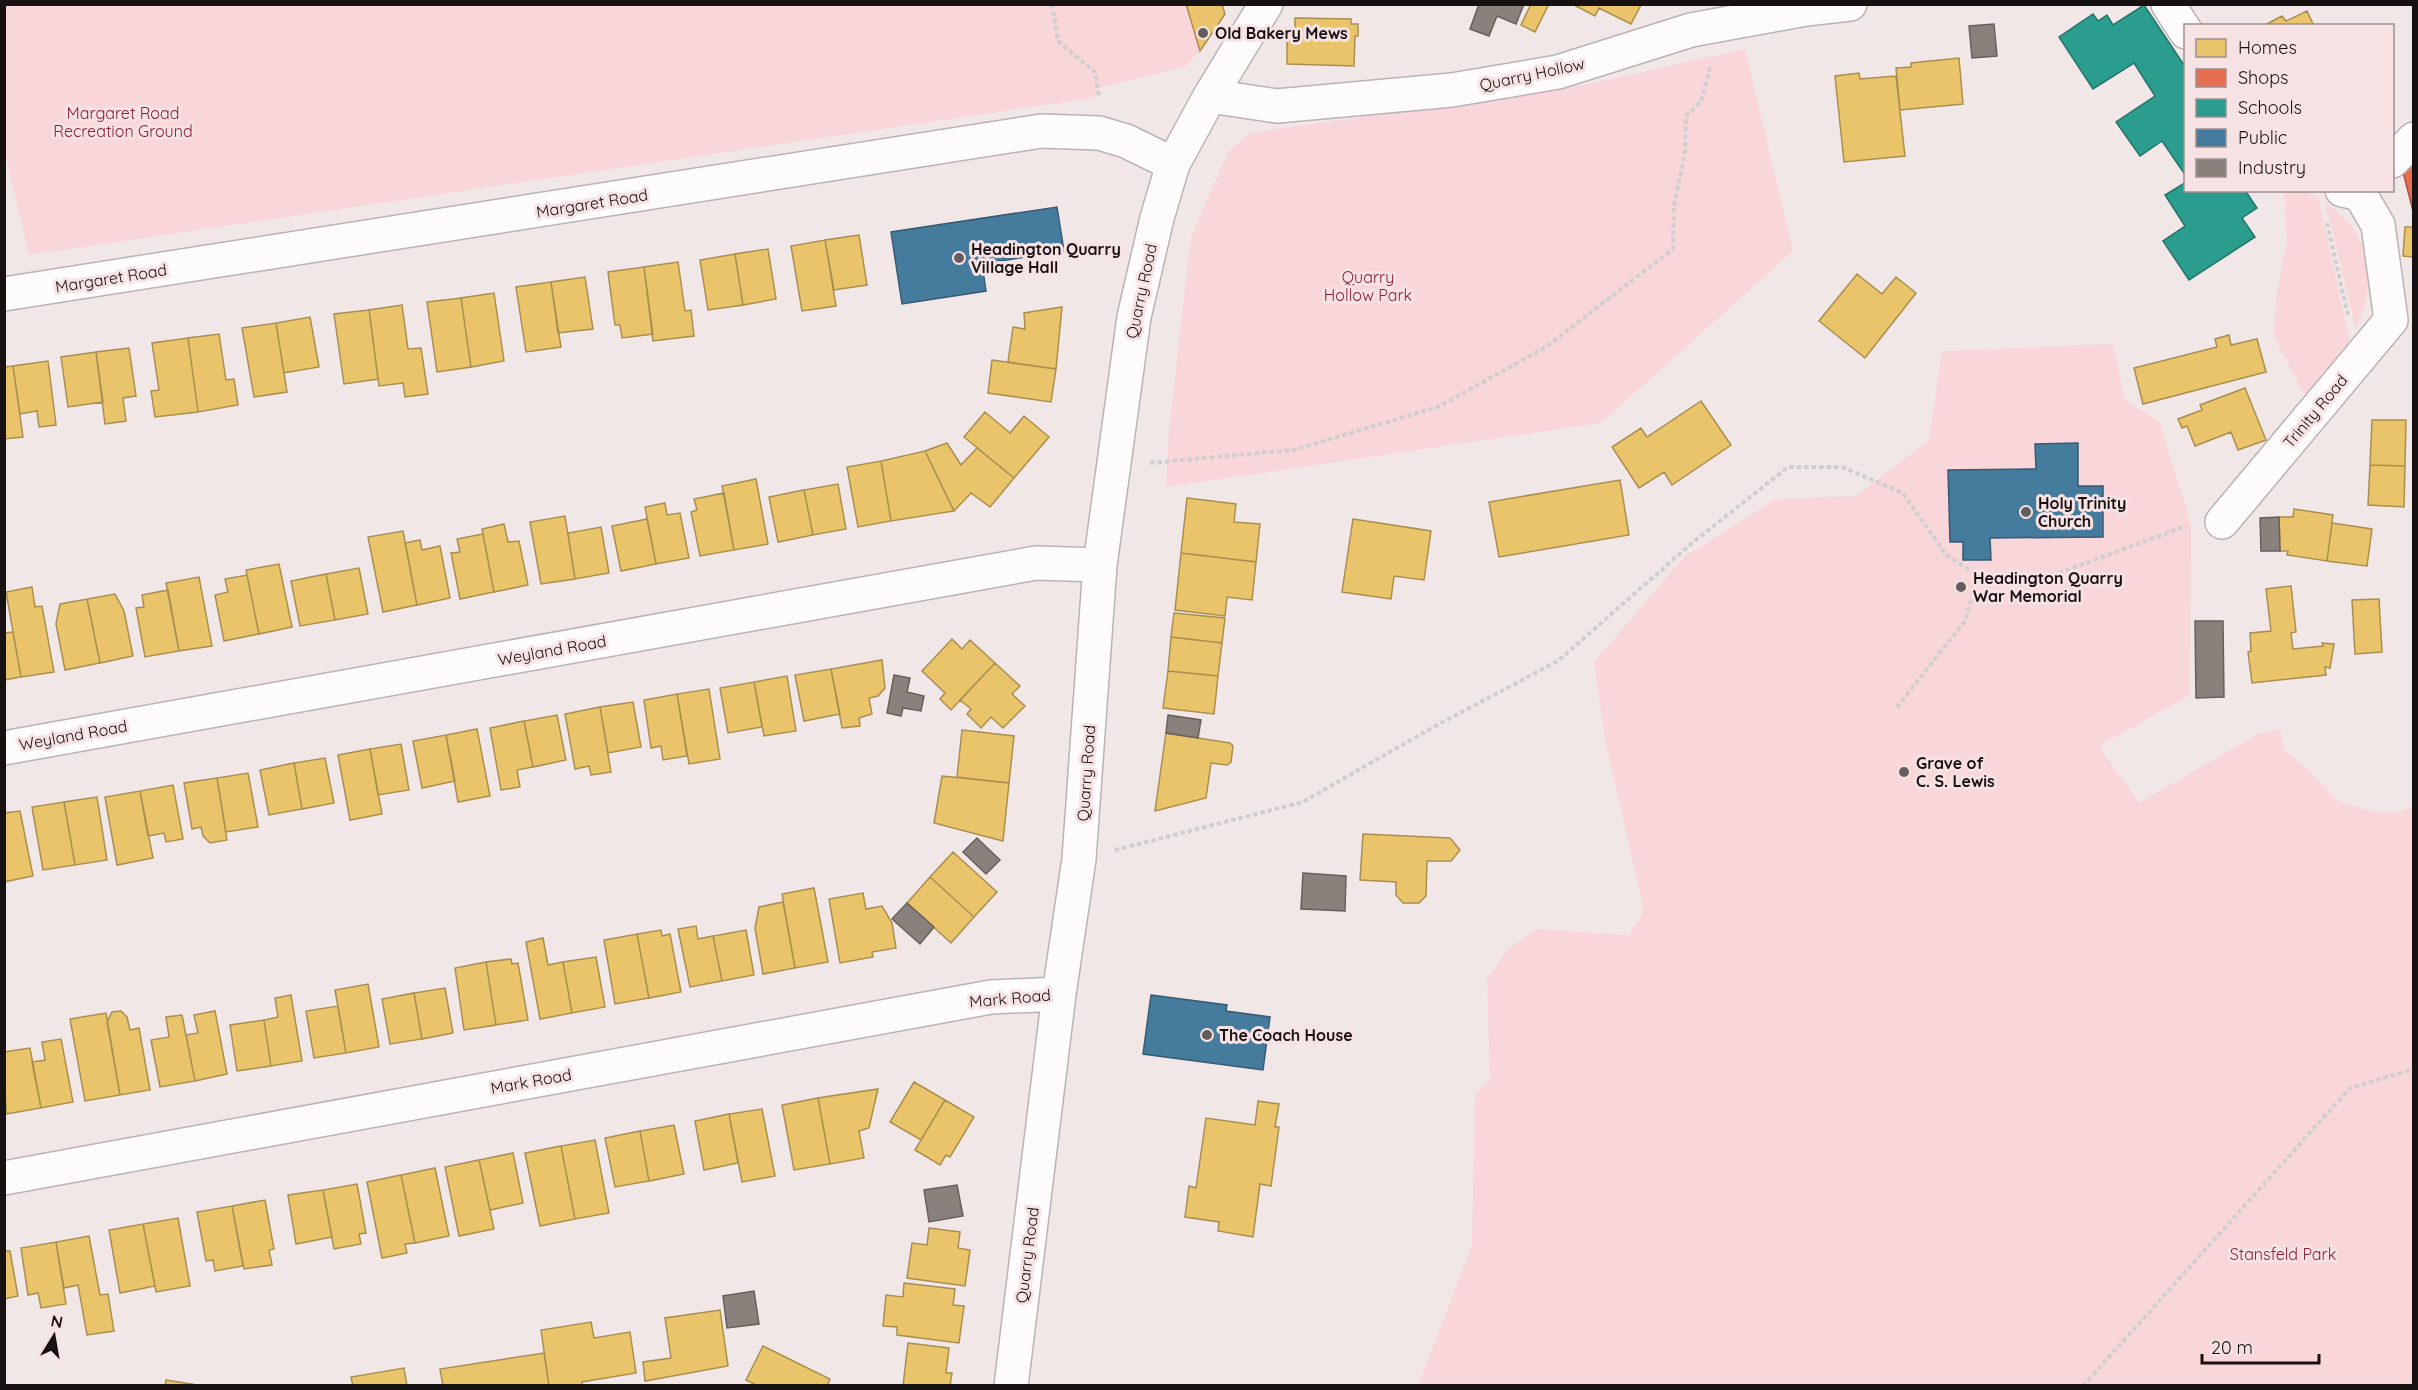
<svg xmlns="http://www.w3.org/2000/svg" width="2418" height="1390" viewBox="0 0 2418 1390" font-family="Quicksand,sans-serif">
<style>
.green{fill:#f8d6d9}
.homes{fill:#e9c46a;stroke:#aa8e50;stroke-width:1.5}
.shops{fill:#e76f51;stroke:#a9533e;stroke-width:1.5}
.schools{fill:#2a9d8f;stroke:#25736a;stroke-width:1.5}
.public{fill:#457b9d;stroke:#385b73;stroke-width:1.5}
.industry{fill:#8a817c;stroke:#685f5c;stroke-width:1.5}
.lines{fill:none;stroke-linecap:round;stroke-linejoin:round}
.minor-casing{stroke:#bbb3b3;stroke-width:36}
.path{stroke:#d0cece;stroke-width:4;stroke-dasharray:4.5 3;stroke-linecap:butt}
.minor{stroke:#fdfbfb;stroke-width:33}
.poi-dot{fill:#645c5d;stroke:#f6e2e3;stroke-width:2}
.labels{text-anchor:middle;stroke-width:6;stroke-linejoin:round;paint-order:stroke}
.poi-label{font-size:16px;font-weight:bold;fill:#181112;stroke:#f6e2e3;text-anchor:start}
.street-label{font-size:16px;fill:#181112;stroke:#f6e2e3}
.park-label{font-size:16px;fill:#87223a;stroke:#f6e2e3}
</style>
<rect width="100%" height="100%" fill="#f2e7e7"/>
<!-- green -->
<path class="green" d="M1186 5 1200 51 1185 67 1099 88 1093 98 29 255 5 153V5Z
M1745 49 1793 251 1601 423 1166 487 1169 431 1191 237 1228 152 1249 133 1585 85Z
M2284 191H2302L2318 197 2350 342 2305 396 2274 337 2277 290 2287 243Z
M2325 202C2334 210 2346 218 2353 228 2373 258 2372 298 2356 329Z
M2113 344 2125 401 2159 421 2191 524 2190 695 2099 746 2139 803 2258 734 2280 729 2285 751 2305 767 2339 802 2383 814 2413 808V1385L1418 1386 1472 1245 1475 1094 1490 1079 1487 979 1507 950 1536 929 1629 935 1644 911 1605 739 1594 662 1684 557 1776 499 1856 496 1929 440 1942 351Z"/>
<!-- homes -->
<path class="homes" d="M1186 4H1222L1225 14 1200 51Z
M1531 4H1549L1535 32 1521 25Z
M1572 4H1640L1641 5 1631 24 1599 8 1595 16Z
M2307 11 2314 26H2263L2282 16 2286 21Z
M1295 18 1351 19V24H1358V36H1355L1354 66 1287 64V34H1295Z
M1959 58 1963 104 1900 110 1896 68 1911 67V63Z
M1859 73 1860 79 1896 76 1905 156 1844 162 1835 76Z
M2405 227H2414V257L2403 256Z
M859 235 867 285 834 290 825 240Z
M825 240 836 306 802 311 791 246Z
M768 249 776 299 743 305 735 254Z
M735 254 743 305 708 310 700 260Z
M678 262 685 311 691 310 694 336 653 341 644 267Z
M644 267 653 334 622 338 620 325H615L608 272Z
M1857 274 1882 294 1896 277 1916 293 1865 358 1819 321Z
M585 277 593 329 558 333 551 282Z
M551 282 561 347 526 352 516 287Z
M494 293 504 361 471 367 461 298Z
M461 298 471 367 437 372 427 302Z
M402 305 408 349 421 348 428 394 405 397 403 383 379 386 369 310Z
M1062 307 1056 369 1008 362 1013 327 1025 329 1024 313Z
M369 310 378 379 344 384 334 314Z
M310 317 319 367 284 373 276 323Z
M276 323 287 392 254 397 242 328Z
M219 334 226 380 234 379 238 405 198 412 188 338Z
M2229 335 2231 345 2257 339 2266 372 2143 404 2134 368 2217 347 2215 339Z
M188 338 198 412 155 417 151 391 159 390 152 343Z
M129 348 136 396 123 398 126 421 105 424 96 352Z
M96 352 103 402 68 407 61 357Z
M992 360 1056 369 1051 402 988 393Z
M48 361 56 425 39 427 37 411 20 414 13 366Z
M13 366 23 437 4 439V367Z
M2245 388 2266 440 2238 450 2231 432 2195 446 2187 426 2182 428 2178 419 2202 410 2200 405Z
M1701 401 1731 445 1672 485 1664 472 1639 488 1612 447 1641 428 1647 437Z
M985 412 1010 433 1024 416 1049 437 1014 478 964 437Z
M2372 420H2406L2405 466 2370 465Z
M947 443 961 465 977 448 1014 478 990 507 971 493 954 511 925 451Z
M925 451 954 511 891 521 881 461Z
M881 461 891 521 858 527 847 467Z
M2370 465 2405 466 2404 507 2368 505Z
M756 479 768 544 734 550 722 486Z
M1620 480 1629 535 1499 557 1489 502Z
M838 484 846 529 813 535 804 490Z
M804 490 813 535 778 542 769 497Z
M724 493 734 550 700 556 691 512 697 510 694 499Z
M1187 498 1236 504 1234 522 1260 524 1256 562 1181 553Z
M665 503 667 515 680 513 689 558 656 564 645 507Z
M2294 509 2333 515 2327 561 2287 555 2288 551H2280L2279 517H2293Z
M565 516 575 579 541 584 530 522Z
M647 519 656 564 621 571 612 526Z
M1353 519 1431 531 1424 580 1394 576 1391 599 1342 592Z
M2332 523 2372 529 2367 566 2327 561Z
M504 524 508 542 519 541 528 585 494 592 482 529Z
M601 527 609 573 575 579 568 533Z
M403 531 417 605 383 612 368 537Z
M483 534 494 592 460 599 451 553 460 552 457 539Z
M420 540 422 550 440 546 450 598 417 605 405 543Z
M1181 553 1256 562 1252 600 1227 597 1225 616 1175 610Z
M279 564 292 627 259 634 246 570Z
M359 568 368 614 335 620 326 574Z
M326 574 335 620 300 626 291 581Z
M247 575 259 634 224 641 215 595 228 592 225 579Z
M199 577 212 646 179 651 166 583Z
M2291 586 2296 632 2291 633 2293 649 2323 646 2322 643 2334 644 2330 668 2325 667 2326 675 2252 683 2248 652 2251 651 2250 633 2271 631 2266 589Z
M32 587 35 607 42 606 54 672 21 677 6 592Z
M168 590 179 651 145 657 136 608 144 607 142 595Z
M115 594 124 611 133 656 100 663 87 599Z
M87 599 100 663 65 670 56 624 60 604Z
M2379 599 2382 652 2355 654 2352 600Z
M1174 613 1225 618 1222 643 1171 637Z
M13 632 21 677 4 680V633Z
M1171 637 1222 643 1218 676 1168 671Z
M952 639 962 649 970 640 995 663 951 710 940 699 945 693 922 671Z
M882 660 885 688 878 696 869 698 872 714 859 718 860 726 842 728 831 669Z
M995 663 1020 686 1012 694 1025 706 1003 728 991 717 981 728 967 714 971 709 960 700Z
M831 669 840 714 804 721 795 675Z
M1168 671 1218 676 1214 714 1163 708Z
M787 676 796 731 764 736 754 682Z
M754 682 762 727 728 733 720 688Z
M709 689 720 759 689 764 677 694Z
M677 694 687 756 663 760 661 746 651 748 644 700Z
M633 702 641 747 608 753 600 707Z
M600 707 611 772 591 775 589 766 575 769 565 714Z
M557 715 566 760 533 767 524 721Z
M524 721 533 767 517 770 520 787 501 790 490 728Z
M477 729 490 796 458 802 446 735Z
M962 730 1014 736 1009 783 957 777Z
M1166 733 1230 743 1233 746 1231 762 1227 765 1211 763 1206 798 1155 811Z
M446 735 455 781 422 788 413 741Z
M401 744 409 790 378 795 370 749Z
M370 749 382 814 350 820 338 755Z
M325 758 334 803 302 809 294 763Z
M294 763 302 809 269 815 260 770Z
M248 773 258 827 226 832 217 778Z
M942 776 1009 783 1003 841 934 823Z
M217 778 227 840 210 843 203 836 201 827 192 829 184 783Z
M173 785 183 839 166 842 164 833 148 836 140 791Z
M140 791 153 858 117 865 105 797Z
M97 797 107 860 75 865 64 802Z
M64 802 75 865 43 870 32 807Z
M20 811 33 876 4 882V813Z
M1363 834 1450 838 1460 850 1451 861H1427L1426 896 1419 903H1403L1396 895V882L1360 880Z
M953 852 997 892 974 917 930 877Z
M930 877 974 917 951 943 907 903Z
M814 888 828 962 795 968 782 894Z
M863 893 866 909 882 906 892 923 896 948 872 952 873 957 840 963 829 899Z
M783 902 795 968 763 974 755 928 759 907Z
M696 926 698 939 713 936 722 981 690 987 678 929Z
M661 930 662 936 670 934 681 992 649 998 637 934Z
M746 930 754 975 722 981 713 936Z
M637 934 649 998 615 1004 604 940Z
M543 938 548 965 563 962 572 1013 540 1019 526 942Z
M596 957 605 1007 572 1013 563 962Z
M511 959 512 964 518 963 528 1020 496 1025 486 962Z
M486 962 496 1025 464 1030 455 968Z
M368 984 379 1047 346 1053 335 990Z
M445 988 453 1033 422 1039 414 993Z
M414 993 422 1039 390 1044 382 999Z
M291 995 302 1061 271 1066 264 1020 278 1017 275 998Z
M338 1006 346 1053 314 1058 306 1011Z
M121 1011 127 1017 130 1030 139 1028 150 1090 120 1095 107 1022 112 1012Z
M215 1011 227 1074 195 1081 186 1035 198 1033 194 1015Z
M106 1013 120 1095 85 1101 70 1019Z
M182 1015 195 1081 160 1087 151 1040 169 1037 166 1017Z
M264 1020 271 1066 237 1071 230 1025Z
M61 1039 73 1102 41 1108 32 1062 45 1060 42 1042Z
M30 1048 41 1108 6 1114 4 1052Z
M914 1082 945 1100 921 1140 890 1122Z
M878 1089 869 1128 859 1131 864 1158 830 1164 818 1098Z
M818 1098 830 1164 794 1170 782 1105Z
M945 1100 974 1117 950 1157 946 1155 940 1165 915 1150Z
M1258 1101 1279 1104 1275 1127H1279L1271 1186 1260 1184 1253 1237 1218 1231 1219 1222 1185 1217 1189 1186 1196 1188 1206 1118 1255 1125Z
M762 1109 775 1176 742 1182 729 1114Z
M729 1114 738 1163 704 1170 695 1121Z
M674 1125 684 1174 649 1181 640 1131Z
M640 1131 649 1181 615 1187 605 1138Z
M595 1140 609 1213 575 1219 561 1146Z
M561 1146 575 1219 540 1226 525 1153Z
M513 1153 523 1203 490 1210 479 1160Z
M479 1160 494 1229 459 1236 445 1167Z
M435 1168 449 1236 415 1243 401 1175Z
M401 1175 415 1243 405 1244 407 1253 382 1258 367 1182Z
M357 1184 366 1233 359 1234 361 1244 334 1249 323 1190Z
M323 1190 332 1237 296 1244 288 1195Z
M265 1200 274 1249 269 1250 272 1265 244 1269 232 1206Z
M232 1206 243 1266 215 1271 213 1260 206 1261 197 1212Z
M178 1218 190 1286 156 1292 143 1224Z
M143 1224 155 1286 120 1293 109 1230Z
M929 1228 960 1232 958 1248 970 1250 965 1286 907 1278 912 1243 927 1245Z
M89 1236 100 1295 108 1294 114 1331 87 1335 78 1285 64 1288 56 1242Z
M56 1242 66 1304 41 1308 38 1293 28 1295 21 1248Z
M4 1251H10L18 1296 4 1299Z
M904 1283 955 1289 953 1305 964 1306 959 1343 897 1335V1327L883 1326 886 1295 903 1297Z
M720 1310 728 1366 645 1381 643 1362 671 1358 665 1318Z
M591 1322 594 1338 630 1332 636 1373 582 1382V1386H549L541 1330Z
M908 1343 949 1348 946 1373H952L950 1386H903Z
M763 1346 830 1379 827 1386H753L754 1384 746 1380Z
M544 1353 549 1385 443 1386 440 1369Z
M404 1368 407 1386H353L351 1377Z
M166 1380 204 1386H165Z"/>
<!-- shops -->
<path class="shops" d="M2414 157V211H2413L2400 160Z"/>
<!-- schools -->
<path class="schools" d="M2144 5 2186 68V176L2162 141 2140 156 2116 122 2155 96 2134 63 2093 89 2059 37 2093 14 2098 21 2107 15 2113 25Z
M2186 182V190H2245L2257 208 2242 218 2255 237 2189 280 2163 241 2185 226 2165 195Z"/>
<!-- public -->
<path class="public" d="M1057 207 1064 251 982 264 986 291 902 304 891 232Z
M2078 443V486H2103V537L1990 538 1991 560H1963V542H1950L1948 470 2036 469 2035 444Z
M1151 995 1227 1005 1226 1011 1270 1017 1263 1070 1143 1054Z"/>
<!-- industry -->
<path class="industry" d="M1479 4H1524L1516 24 1497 16 1489 36 1470 29Z
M1994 24 1997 56 1972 58 1969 26Z
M2279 517 2280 551H2261L2260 518Z
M2195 621H2223L2224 697 2196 698Z
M894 675 910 678 907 692 924 696 921 711 903 708 901 716 887 713Z
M1168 715 1201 720 1198 738 1166 733Z
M977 838 1000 860 986 874 963 852Z
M1303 873 1346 876 1345 911 1301 909Z
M907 903 934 927 920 944 892 919Z
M957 1185 963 1216 929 1222 924 1190Z
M754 1291 759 1324 727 1328 723 1296Z"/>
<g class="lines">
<defs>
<path id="minor" d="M2168 4 2186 32
M1210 96 1277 106 1452 90 1558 72 1691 30 1806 9 1850 4
M2392 161 2414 139
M2342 190 2360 194 2378 225 2391 320
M4 294 1041 131 1099 133 1126 141 1173 164
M2222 522 2391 320
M4 748 1036 563 1100 565
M4 1178 991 997 1059 994
M1011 1386 1059 994 1079 859 1100 565 1134 317 1157 218 1173 164 1210 96 1266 4"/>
</defs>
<!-- minor casing -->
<use href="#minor" class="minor-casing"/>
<!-- path -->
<path class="path" d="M1052 4 1058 41 1095 72 1099 96
M2327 223 2348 316
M1150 463 1293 450 1438 407 1546 347 1673 249 1674 206 1685 152 1686 116 1701 102 1711 64
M1897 707 1965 621 1978 575
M1115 850 1303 802 1428 730 1558 661 1692 543 1788 467H1842L1903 493 1946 555 1978 575 2035 582 2186 526
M2083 1386 2350 1088 2414 1069"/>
<!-- minor -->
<use href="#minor" class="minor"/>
</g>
<!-- markers -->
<g class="poi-dot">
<circle cx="1203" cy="33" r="6"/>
<circle cx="959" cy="258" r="6"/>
<circle cx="2026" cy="512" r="6"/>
<circle cx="1961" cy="587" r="6"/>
<circle cx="1904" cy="772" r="6"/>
<circle cx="1207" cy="1035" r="6"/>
</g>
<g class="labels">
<!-- poi labels -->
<g class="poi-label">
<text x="1215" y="39">Old Bakery Mews</text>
<text x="971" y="255">Headington Quarry<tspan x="971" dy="18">Village Hall</tspan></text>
<text x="2038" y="509">Holy Trinity<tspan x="2038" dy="18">Church</tspan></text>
<text x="1973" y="584">Headington Quarry<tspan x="1973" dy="18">War Memorial</tspan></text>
<text x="1916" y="769">Grave of<tspan x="1916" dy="18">C. S. Lewis</tspan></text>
<text x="1219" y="1041">The Coach House</text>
</g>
<!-- street labels -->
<g class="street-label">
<text transform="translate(1532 74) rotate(-12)" y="6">Quarry Hollow</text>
<text transform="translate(592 203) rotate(-9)" y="6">Margaret Road</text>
<text transform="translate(111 278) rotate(-9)" y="6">Margaret Road</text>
<text transform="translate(1141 291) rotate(-78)" y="6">Quarry Road</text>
<text transform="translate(2315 411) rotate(-50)" y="6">Trinity Road</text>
<text transform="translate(552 650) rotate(-10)" y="6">Weyland Road</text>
<text transform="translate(73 735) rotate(-10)" y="6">Weyland Road</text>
<text transform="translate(1086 773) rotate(-86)" y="6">Quarry Road</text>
<text transform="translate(1010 998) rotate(-5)" y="6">Mark Road</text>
<text transform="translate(531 1081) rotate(-10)" y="6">Mark Road</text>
<text transform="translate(1027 1255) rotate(-83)" y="6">Quarry Road</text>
</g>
<!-- park labels -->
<g class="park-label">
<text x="123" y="119">Margaret Road<tspan x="123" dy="18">Recreation Ground</tspan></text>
<text x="1368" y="283">Quarry<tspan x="1368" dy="18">Hollow Park</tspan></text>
<text x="2283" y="1260">Stansfeld Park</text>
</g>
</g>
<!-- border -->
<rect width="2418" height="1390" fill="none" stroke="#181112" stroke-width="12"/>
<!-- legend -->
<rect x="2184" y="24" width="210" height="168" fill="#f6e2e3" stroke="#9d8e8f" stroke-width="1.5"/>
<rect x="2196" y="39" width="30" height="18" fill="#e9c46a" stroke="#9d8e8f" stroke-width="1.5"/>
<text x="2238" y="54" font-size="18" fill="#181112">Homes</text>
<rect x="2196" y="69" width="30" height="18" fill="#e76f51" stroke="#9d8e8f" stroke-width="1.5"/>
<text x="2238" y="84" font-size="18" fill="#181112">Shops</text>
<rect x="2196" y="99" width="30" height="18" fill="#2a9d8f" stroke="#9d8e8f" stroke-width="1.5"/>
<text x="2238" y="114" font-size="18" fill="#181112">Schools</text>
<rect x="2196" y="129" width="30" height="18" fill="#457b9d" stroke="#9d8e8f" stroke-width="1.5"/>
<text x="2238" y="144" font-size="18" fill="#181112">Public</text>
<rect x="2196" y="159" width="30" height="18" fill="#8a817c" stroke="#9d8e8f" stroke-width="1.5"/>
<text x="2238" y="174" font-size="18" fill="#181112">Industry</text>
<!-- north arrow -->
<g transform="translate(54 1336) rotate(11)" stroke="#f6e2e3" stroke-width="4.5" paint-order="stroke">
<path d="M0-4.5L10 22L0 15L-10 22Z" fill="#181112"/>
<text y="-9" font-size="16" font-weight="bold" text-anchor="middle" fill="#181112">N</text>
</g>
<!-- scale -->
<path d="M2202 1354v9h117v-9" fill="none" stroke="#181112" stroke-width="3"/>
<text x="2211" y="1354" font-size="18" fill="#181112" stroke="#f6e2e3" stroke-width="4.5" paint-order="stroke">20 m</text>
</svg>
